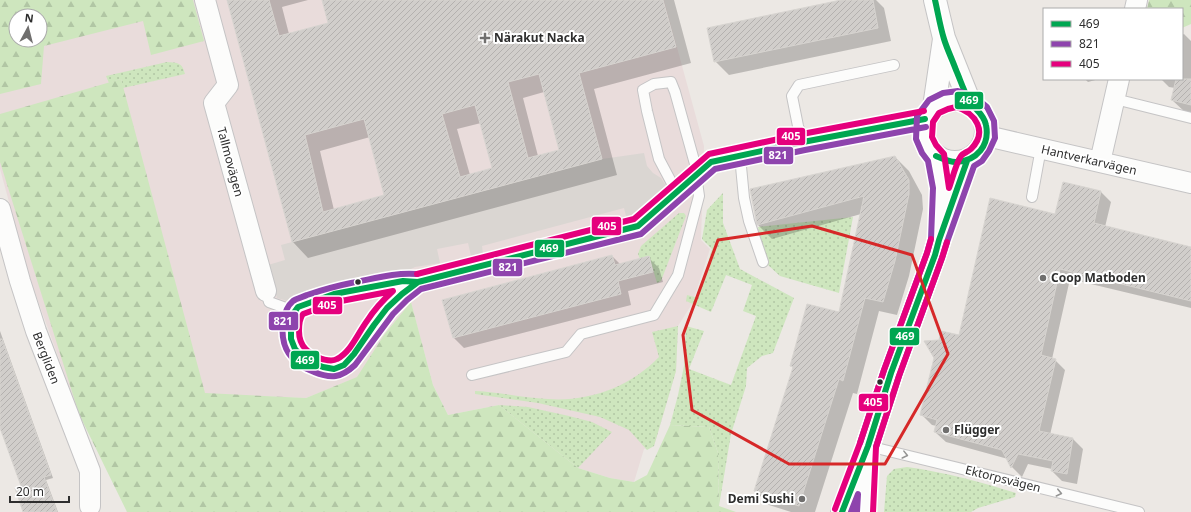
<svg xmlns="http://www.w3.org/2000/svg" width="1191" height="512" viewBox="0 0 1191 512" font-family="'Noto Sans',sans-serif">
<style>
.medical{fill:#e9dcdb;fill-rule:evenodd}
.grass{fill:url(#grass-dots)}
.forest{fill:url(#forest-firs);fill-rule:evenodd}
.plaza{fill:#dad6d2}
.shadow{fill:#0003;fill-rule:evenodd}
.building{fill:url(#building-hatch);stroke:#d7d4d0;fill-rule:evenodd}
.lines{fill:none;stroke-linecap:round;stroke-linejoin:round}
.lane-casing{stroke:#c5c4c5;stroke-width:12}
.street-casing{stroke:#c5c4c5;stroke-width:22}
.secondary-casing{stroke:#c5c4c5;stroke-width:24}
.lane{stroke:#fcfcfb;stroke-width:10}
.street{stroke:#fcfcfb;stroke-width:20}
.secondary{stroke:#fcfcfb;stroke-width:22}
.bus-1-casing{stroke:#fff;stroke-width:9}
.bus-2-casing{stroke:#fff;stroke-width:9}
.bus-3-casing{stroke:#fff;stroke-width:9}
.bus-1{stroke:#00a651;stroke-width:6}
.bus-2{stroke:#8e44ad;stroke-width:6}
.bus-3{stroke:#e5007d;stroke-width:6}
.oneway{stroke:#959594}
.marked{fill:none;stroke:#d62828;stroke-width:3;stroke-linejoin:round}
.poi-dot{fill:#706f6e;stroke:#fff;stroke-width:1.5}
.bus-dot{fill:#2e2e2e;stroke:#fff;stroke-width:1.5}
.labels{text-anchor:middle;stroke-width:4;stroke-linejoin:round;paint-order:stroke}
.poi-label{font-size:12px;font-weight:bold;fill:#2e2e2e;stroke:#fff;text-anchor:start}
.street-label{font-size:12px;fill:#2e2e2e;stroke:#fff}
.line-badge{stroke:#fff;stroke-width:1.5}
.badge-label{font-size:11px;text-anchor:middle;font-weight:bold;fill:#fff}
</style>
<defs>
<pattern id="grass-dots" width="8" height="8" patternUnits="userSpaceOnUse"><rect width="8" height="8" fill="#cee6be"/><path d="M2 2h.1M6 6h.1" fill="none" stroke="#b1c6a4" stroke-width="1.8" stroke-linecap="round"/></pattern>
<pattern id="forest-firs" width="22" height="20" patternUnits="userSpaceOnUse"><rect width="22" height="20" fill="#cee6be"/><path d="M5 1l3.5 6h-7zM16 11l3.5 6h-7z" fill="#b1c6a4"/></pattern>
<pattern id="building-hatch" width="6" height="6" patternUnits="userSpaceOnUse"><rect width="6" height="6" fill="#d1cecb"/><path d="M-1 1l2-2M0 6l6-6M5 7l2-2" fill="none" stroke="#b4b1af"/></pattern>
</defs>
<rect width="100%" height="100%" fill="#ece8e4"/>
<!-- medical -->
<path class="medical" d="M0 0H664L704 146 701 240 710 249 692 304 678 326 676 371 654 446 644 449 634 482 610 478 578 468 499 405 448 415 433 385 411 303 384 335 358 377 306 398 205 394 79 414 30 279 0 169ZM16 16H40V40H16Z"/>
<!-- grass -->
<path class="grass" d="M167 62C178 63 182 62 185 74L123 88 121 79 109 83 106 76Z
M723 193V223L740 269 794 298 773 353 762 356 747 368 746 386 731 434 719 506 718 453 709 427 670 425 678 395 684 366 686 326 704 331 689 369 731 385 756 316 743 311 752 285 726 275 711 312 686 301 687 295 698 298 712 249 702 239 707 210Z
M679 213H684L686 216 661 281 657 283 649 256 640 259 638 254 641 246Z
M853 217 839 293 780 276 768 265 764 255 758 227Z
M678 326 676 371 654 446 647 450 629 430 600 417 538 403 475 394V391C499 392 523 398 548 399 589 402 630 387 659 357L652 332Z
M499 405 528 407 569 416 592 422 612 432 578 468Z
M907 467C944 472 981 482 1016 493L1015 497 978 508 971 512H884L887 476 894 469Z"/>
<!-- forest -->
<path class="forest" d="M0 0H193L204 41 151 55 143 21 44 46 41 84 0 94ZM16 16H40V40H16Z
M1149 0H1191V24L1182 28V9H1147Z
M121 79 205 393 306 398 357 377 384 335 411 302 433 385 448 415 499 405 578 468 610 478 634 482 647 475 670 425 709 427 718 453 719 506 736 512H127L79 414 0 162V114Z"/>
<!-- plaza -->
<path class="plaza" d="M644 153 647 166 653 173 661 178 666 186V193L642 212 626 216 624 208 482 246 483 254 471 256 468 243 437 249 440 263 415 267 405 272 372 276 310 289 288 301 277 298 268 265 285 260 281 245 602 159Z"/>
<!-- shadow -->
<path class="shadow" d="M228 0H308L282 7 289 34 329 23 323 0H674L691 63 594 89 617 175 308 258 293 242ZM544 92 560 151 538 156 523 98ZM481 123 493 169 470 175 457 129ZM370 137 386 196 334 210 320 151Z
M845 0H876L884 8 891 41 729 75 715 61Z
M1184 34 1191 41V115L1186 113 1172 100 1175 88 1169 87 1161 79H1182V35Z
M1085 79H1099L1088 82Z
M895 157 909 171 922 195 923 209 909 276 897 315 879 311 857 394 853 393 815 512H791L769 505 755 491 794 368 791 366 840 313 861 214 772 239 758 225Z
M1064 183 1101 192 1111 202 1105 227 1191 248V308L1070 279 1052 359 1055 360 1065 370 1050 435 1073 439 1083 449 1077 484 1062 481 1052 471V469L1028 464 1022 477 1012 467 1008 459 946 442 935 432 937 426 932 425 922 415 940 341 959 336 1056 215Z
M612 256 620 264 648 257 659 268 663 282 628 291 631 305 464 348 454 338Z
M0 331 53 478 46 480 58 512H24L22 486 0 425Z"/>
<!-- building -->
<path class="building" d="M227 0H269L279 36 328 23 322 0H663L676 47 579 73 602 159 292 242ZM539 74 559 150 528 158 508 82ZM475 105 492 168 460 177 442 114ZM364 119 384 195 323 212 305 135Z
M841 0H873L878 28 714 62 707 28Z
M1176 79H1191V105L1171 100Z
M895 156 909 180V194L895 261 883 302 865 298 843 381 839 379 799 506 754 491 793 367 790 366 807 304 839 312 864 196 757 225 750 189Z
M1063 182 1101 191 1094 223 1191 247V301L1060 269 1041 355 1056 359 1039 431 1073 438 1067 474 1051 471 1053 461 1018 454 1011 468 1002 450 934 432 937 420 920 415 934 358 924 341 939 340 941 331 959 335 990 198 1055 214Z
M612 255 615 265 649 256 653 272 618 281 621 294 453 338 442 300Z
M0 339H2L51 475 44 477 57 512H23L15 488 21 486 0 428Z"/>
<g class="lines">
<defs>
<path id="lane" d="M1115 99 1191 118
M803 142 798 126 792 96 799 85 894 65
M740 156 744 198 749 221 763 262
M676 191 659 159 647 111 643 90 654 84 671 82 675 92 695 164 708 162
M1032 197 1041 148
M266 291 269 302 294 311
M472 375 566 352 581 334 654 315 678 275 699 196 696 175
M868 446 1139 512"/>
<path id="street" d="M205 0 228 85 214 103 266 291
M1135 9 1137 0
M987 136 1191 183
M1100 162 1119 79
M0 209 20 281 36 331 90 471V506
M418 282 403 281 334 294 298 307C290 316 290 327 291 339 293 349 299 357 309 362 317 365 329 371 338 368 353 363 367 332 378 319 389 304 403 292 418 282L638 226 711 162 803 142 925 119"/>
<path id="secondary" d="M935 0 944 38 970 103
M924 131a31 31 0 1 1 62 0a31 31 0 1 1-62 0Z
M934 107 944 39
M936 157 941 187 940 219
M842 512 868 446 891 373 935 255 939 240 967 161
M865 512 867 463"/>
</defs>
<!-- lane casing -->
<use href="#lane" class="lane-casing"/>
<!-- street casing -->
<use href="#street" class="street-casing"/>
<!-- secondary casing -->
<use href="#secondary" class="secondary-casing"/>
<!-- lane -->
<use href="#lane" class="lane"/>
<!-- street -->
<use href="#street" class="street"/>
<!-- secondary -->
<use href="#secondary" class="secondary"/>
<defs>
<path id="bus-1" d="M935 0C938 13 940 26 944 39 947 49 952 59 956 70 960 79 963 89 968 98 972 108 984 113 986 125 990 145 977 161 956 162 949 162 943 159 936 156
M403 281 418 282 402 294 387 308 374 325 354 354 344 365 334 369 323 367 305 360 295 349 291 339V326L293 314 298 307 334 294Z
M418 282 638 226 711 162 803 142 925 119
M842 512 868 446 891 373 935 255 939 240 967 161"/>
<path id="bus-2" d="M417 274C395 272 373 279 351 283 336 286 322 290 307 295 303 297 297 298 293 301 287 306 284 315 283 323 280 347 291 364 314 372 331 379 341 378 355 365L393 314 407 300 421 289 641 234 715 169 805 150 926 127
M860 443 884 370 927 253 931 239 933 188 928 161 922 153 916 139 917 116 929 100 943 93 958 91 974 96 987 107 994 121 995 138 989 151 982 161 974 166 947 242 942 258 899 376 876 447
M851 512 858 494 857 512"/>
<path id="bus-3" d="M956 107C976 113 988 132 971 149 968 152 963 153 961 156 956 163 952 180 949 188L944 154 936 145 932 137 933 122 939 113 948 109Z
M417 274 634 219 709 154 802 134 924 111
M393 291C383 300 374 310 367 321 358 333 351 352 337 359 332 362 327 360 322 359 309 354 299 347 299 331 299 325 299 319 303 314L336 302Z
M835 509 860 443 884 370 927 253 931 239
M873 512 876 447 899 376 942 258 947 242"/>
</defs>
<!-- bus-1 casing -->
<use href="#bus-1" class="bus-1-casing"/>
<!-- bus-2 casing -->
<use href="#bus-2" class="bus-2-casing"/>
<!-- bus-3 casing -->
<use href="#bus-3" class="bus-3-casing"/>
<!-- bus-1 -->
<use href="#bus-1" class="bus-1"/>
<!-- bus-2 -->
<use href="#bus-2" class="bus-2"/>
<!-- bus-3 -->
<use href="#bus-3" class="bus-3"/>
</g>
<!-- one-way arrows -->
<defs><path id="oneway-chevron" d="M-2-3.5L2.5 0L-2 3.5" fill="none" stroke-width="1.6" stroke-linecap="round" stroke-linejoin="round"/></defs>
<g class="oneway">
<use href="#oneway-chevron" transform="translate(905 455) rotate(14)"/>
<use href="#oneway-chevron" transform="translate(1059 493) rotate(13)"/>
</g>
<!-- marked area -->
<path class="marked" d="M812 226 912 255 948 354 885 464H789L692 410 683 335 718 240Z"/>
<!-- markers -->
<g class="poi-dot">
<path d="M483 32h4v4h4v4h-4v4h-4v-4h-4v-4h4z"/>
<circle cx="1043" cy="278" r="4"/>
<circle cx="946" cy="430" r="4"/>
<circle cx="802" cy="499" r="4"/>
</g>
<g class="bus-dot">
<circle cx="358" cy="282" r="3.5"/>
<circle cx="880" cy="382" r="3.5"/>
</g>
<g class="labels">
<!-- poi labels -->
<g class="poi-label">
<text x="494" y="42">Närakut Nacka</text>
<text x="1051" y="282">Coop Matboden</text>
<text x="954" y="434">Flügger</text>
<text x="794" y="503" text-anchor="end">Demi Sushi</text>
</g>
<!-- street labels -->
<g class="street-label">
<text transform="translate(1089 160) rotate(13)" y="4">Hantverkarvägen</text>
<text transform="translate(230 162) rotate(75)" y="4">Tallmovägen</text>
<text transform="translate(46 358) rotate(69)" y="4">Bergliden</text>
<text transform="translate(1003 479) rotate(14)" y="4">Ektorpsvägen</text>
</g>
</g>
<g class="line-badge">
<rect x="954" y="91" width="30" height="19" rx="4" fill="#00a651"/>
<rect x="776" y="127" width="30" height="19" rx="4" fill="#e5007d"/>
<rect x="763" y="146" width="31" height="19" rx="4" fill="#8e44ad"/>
<rect x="591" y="216" width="31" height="20" rx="4" fill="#e5007d"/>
<rect x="534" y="239" width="31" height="19" rx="4" fill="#00a651"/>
<rect x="492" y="258" width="31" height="19" rx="4" fill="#8e44ad"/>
<rect x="312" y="296" width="31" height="19" rx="4" fill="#e5007d"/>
<rect x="268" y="311" width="31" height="20" rx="4" fill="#8e44ad"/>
<rect x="889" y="327" width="31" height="19" rx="4" fill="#00a651"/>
<rect x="290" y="350" width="30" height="20" rx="4" fill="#00a651"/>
<rect x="858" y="393" width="31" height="19" rx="4" fill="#e5007d"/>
</g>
<g class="badge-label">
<text x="969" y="104">469</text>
<text x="791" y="140">405</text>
<text x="778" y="159">821</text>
<text x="607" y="230">405</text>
<text x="549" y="252">469</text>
<text x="508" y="271">821</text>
<text x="327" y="309">405</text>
<text x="283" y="325">821</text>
<text x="905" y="340">469</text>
<text x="305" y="364">469</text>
<text x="873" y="406">405</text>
</g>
<!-- legend -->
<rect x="1043" y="8" width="140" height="72" fill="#ffffff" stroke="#ababab"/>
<rect x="1051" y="21" width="20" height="6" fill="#00a651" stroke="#ababab"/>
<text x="1079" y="28" font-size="12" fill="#2e2e2e">469</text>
<rect x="1051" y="41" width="20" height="6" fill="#8e44ad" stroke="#ababab"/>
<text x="1079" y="48" font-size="12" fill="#2e2e2e">821</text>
<rect x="1051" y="61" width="20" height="6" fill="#e5007d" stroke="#ababab"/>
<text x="1079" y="68" font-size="12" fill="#2e2e2e">405</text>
<!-- north arrow -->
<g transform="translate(28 28) rotate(7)"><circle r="19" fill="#ffffff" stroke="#ababab"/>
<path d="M0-3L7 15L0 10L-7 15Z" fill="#706f6e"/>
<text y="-6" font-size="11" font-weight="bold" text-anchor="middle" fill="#2e2e2e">N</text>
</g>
<!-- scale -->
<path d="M10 496v6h59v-6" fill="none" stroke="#2e2e2e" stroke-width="2"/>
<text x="16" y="496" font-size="12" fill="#2e2e2e" stroke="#ffffff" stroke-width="3" paint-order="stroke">20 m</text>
</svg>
